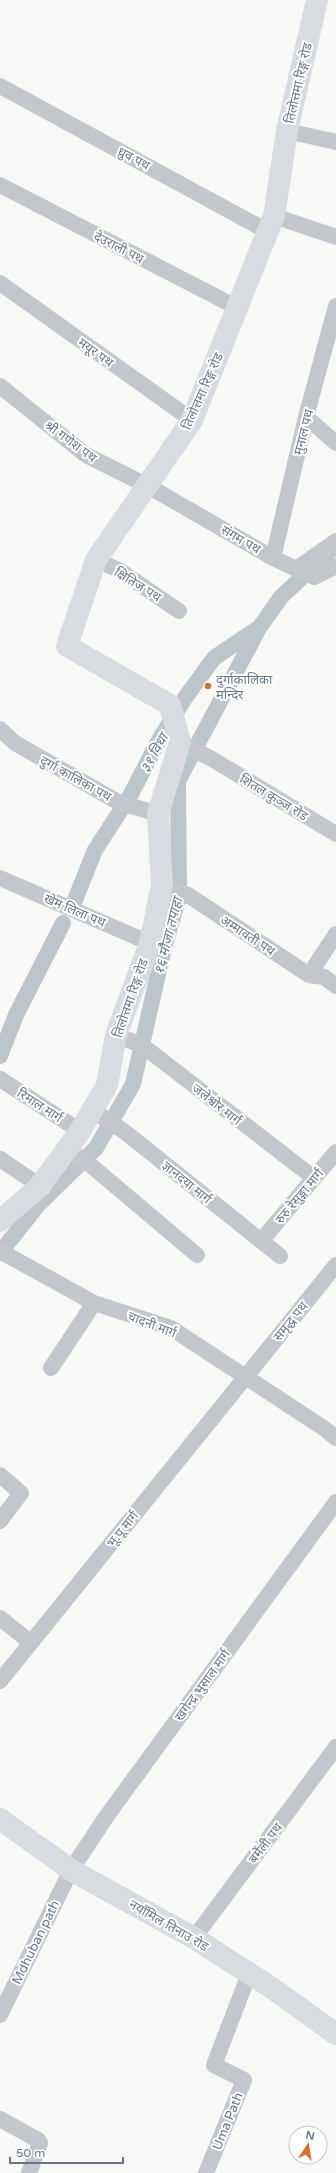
<svg xmlns="http://www.w3.org/2000/svg" width="336" height="2173" viewBox="0 0 336 2173" font-family="'Varela Round','Noto Sans Devanagari',sans-serif">
<style>
.lines{fill:none;stroke-linecap:round;stroke-linejoin:round}
.canal{stroke:#bcc5ca;stroke-width:16}
.street{stroke:#c3c6ca;stroke-width:16}
.secondary{stroke:#d8dbdf;stroke-width:22}
.poi-dot{fill:#dd6c33;stroke:#fff;stroke-width:1.5}
.labels{text-anchor:middle;stroke-width:4;stroke-linejoin:round;paint-order:stroke}
.street-label{font-size:13px;fill:#697686;stroke:#fff}
.poi-label{font-size:13px;fill:#697686;stroke:#fff;text-anchor:start}
.water-label{font-size:14px;font-style:italic;fill:#657781;stroke:#fff}
</style>
<rect width="100%" height="100%" fill="#f8f9f6"/>
<g class="lines">
<!-- canal -->
<path class="canal" d="M75 900 95 850 130 796 159 740 185 698 214 658 257 629
M0 1056 16 1015 63 923
M0 1253 38 1205 96 1148 133 1084 164 948 179 896 178 781 259 628 281 597 329 552"/>
<!-- street -->
<path class="street" d="M0 86 267 231
M287 131 336 142
M0 185 238 308
M274 216 336 237
M0 283 192 420
M0 386 86 455 148 486 273 558 314 577 336 566
M306 417 336 443
M273 558 306 417 336 306
M96 560 119 570 179 611
M296 569 336 541
M0 729 15 743 118 802 158 814
M180 742 212 759 336 834
M0 878 150 943
M162 885 188 895 309 975 324 977 336 986
M309 975 336 934
M116 1035 143 1046 314 1178
M0 1079 80 1131
M92 1110 125 1132 280 1256
M67 1150 88 1163 197 1255
M0 1159 40 1186
M261 1241 336 1152
M0 1251 94 1303 171 1328 325 1429 336 1438
M51 1368 94 1303
M0 1475 21 1493 0 1521
M0 1618 30 1642
M0 1681 336 1265
M194 1938 336 1747
M0 2015 71 1870 106 1817 336 1502
M0 2119 38 2140 40 2143 29 2173
M206 2173 244 2080 214 2065 249 1974"/>
<!-- secondary -->
<path class="secondary" d="M0 1221 40 1186 80 1131 107 1085 116 1035 150 943 162 885 158 814 180 742 170 705 67 646 96 560 192 420 274 216 287 131 317 0
M0 1819 71 1870 194 1938 269 1986 336 2034"/>
</g>
<!-- markers -->
<circle class="poi-dot" cx="208" cy="686" r="4"/>
<g class="labels">
<!-- street labels -->
<g class="street-label">
<text transform="translate(298 83) rotate(-77)" y="5">तिलोत्तमा रिङ्ग रोड</text>
<text transform="translate(134 158) rotate(28)" y="5">ध्रुव पथ</text>
<text transform="translate(119 247) rotate(27)" y="5">देउराली पथ</text>
<text transform="translate(96 352) rotate(36)" y="5">मयूर पथ</text>
<text transform="translate(202 391) rotate(-66)" y="5">तिलोत्तमा रिङ्ग रोड</text>
<text transform="translate(303 432) rotate(-76)" y="5">मुनाल पथ</text>
<text transform="translate(71 441) rotate(36)" y="5">श्री गणेश पथ</text>
<text transform="translate(241 539) rotate(30)" y="5">संगम पथ</text>
<text transform="translate(138 584) rotate(32)" y="5">क्षितिज पथ</text>
<text transform="translate(76 778) rotate(29)" y="5">दुर्गा कालिका पथ</text>
<text transform="translate(274 797) rotate(31)" y="5">शितल कुञ्ज रोड</text>
<text transform="translate(75 910) rotate(23)" y="5">खेम लिला पथ</text>
<text transform="translate(248 935) rotate(33)" y="5">अम्मावती पथ</text>
<text transform="translate(130 998) rotate(-71)" y="5">तिलोत्तमा रिङ्ग रोड</text>
<text transform="translate(217 1104) rotate(38)" y="5">जलेश्वोर मार्ग</text>
<text transform="translate(40 1105) rotate(33)" y="5">रिमाल मार्ग</text>
<text transform="translate(187 1182) rotate(39)" y="5">ज्ञानदया मार्ग</text>
<text transform="translate(299 1196) rotate(-50)" y="5">रुरु रेसुङ्गा मार्ग</text>
<text transform="translate(290 1321) rotate(-51)" y="5">समृद्ध पथ</text>
<text transform="translate(152 1324) rotate(21)" y="5">चादनी मार्ग</text>
<text transform="translate(122 1529) rotate(-51)" y="5">भू.पू मार्ग</text>
<text transform="translate(202 1685) rotate(-54)" y="5">खगेन्द्र भुसाल मार्ग</text>
<text transform="translate(265 1843) rotate(-53)" y="5">बर्मेली पथ</text>
<text transform="translate(169 1925) rotate(30)" y="5">नयाँमिल तिनाउ रोड</text>
<text transform="translate(35 1942) rotate(-64)" y="5">Mdhuban path</text>
<text transform="translate(227 2121) rotate(-68)" y="5">Uma Path</text>
</g>
<!-- poi labels -->
<g class="poi-label">
<text x="216" y="684">दुर्गाकालिका<tspan x="216" dy="15">मन्दिर</tspan></text>
</g>
<!-- water labels -->
<g class="water-label">
<text transform="translate(154 753) rotate(-61)" y="5">३१ विधा</text>
<text transform="translate(168 936) rotate(-76)" y="5">१६ मौजा तपाहा</text>
</g>
</g>
<!-- north arrow -->
<g transform="translate(308 2145) rotate(12)"><circle r="19" fill="#ffffff" stroke="#c3c8cf"/>
<path d="M0-3L7 15L0 10L-7 15Z" fill="#dd6c33"/>
<text y="-6" font-size="11" font-weight="bold" text-anchor="middle" fill="#697686">N</text>
</g>
<!-- scale -->
<path d="M10 2157v6h113v-6" fill="none" stroke="#697686" stroke-width="2"/>
<text x="16" y="2157" font-size="12" fill="#697686" stroke="#ffffff" stroke-width="3" paint-order="stroke">50 m</text>
</svg>
